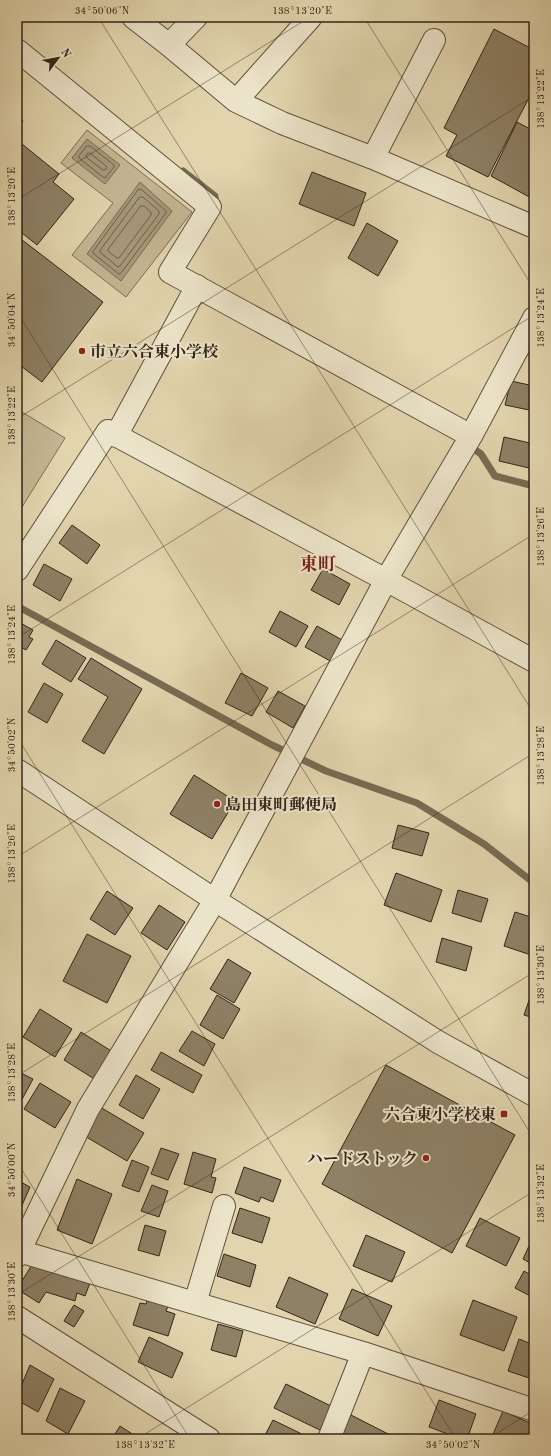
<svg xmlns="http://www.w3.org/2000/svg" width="551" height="1456" viewBox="0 0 551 1456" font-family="'Old Standard TT','Noto Serif JP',serif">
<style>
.green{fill:#c4b794;stroke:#7b6e56}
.water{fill:#a6997b;stroke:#786b53}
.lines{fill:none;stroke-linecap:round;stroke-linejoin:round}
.shore{stroke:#6c5f4a;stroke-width:1}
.stream{stroke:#786b53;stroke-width:7}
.building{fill:#8e8166;stroke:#322518}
.minor-casing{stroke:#5e513e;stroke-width:24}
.tertiary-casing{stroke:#5e513e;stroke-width:24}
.minor{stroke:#ece4ca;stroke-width:22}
.tertiary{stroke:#ece4ca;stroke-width:22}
.ticks{fill:none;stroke:#322518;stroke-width:1;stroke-opacity:0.45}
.poi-dot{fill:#8f2418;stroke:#ece4ca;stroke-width:1.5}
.labels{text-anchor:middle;stroke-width:4;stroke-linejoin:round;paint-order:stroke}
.poi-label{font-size:16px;font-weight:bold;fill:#322518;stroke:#ece4ca;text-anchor:start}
.quarter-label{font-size:18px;font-weight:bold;fill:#7a1f14;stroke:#ece4ca}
.neatline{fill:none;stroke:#322518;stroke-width:1.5}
.ticks-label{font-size:10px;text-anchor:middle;fill:#322518}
</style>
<rect width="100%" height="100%" fill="#e2d5ae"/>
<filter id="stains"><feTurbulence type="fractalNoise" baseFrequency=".005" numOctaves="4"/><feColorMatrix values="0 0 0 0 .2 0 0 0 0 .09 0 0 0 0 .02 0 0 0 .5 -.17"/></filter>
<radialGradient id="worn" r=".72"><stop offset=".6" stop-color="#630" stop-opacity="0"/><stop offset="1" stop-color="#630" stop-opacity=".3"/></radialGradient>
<!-- green -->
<path class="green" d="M87 130 192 212 126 297 72 255 113 203 61 163Z
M17 409 65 438 17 515Z"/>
<!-- water -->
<path class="water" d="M87 139 120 165 105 184 72 158Z
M140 182 172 211 121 281 87 254Z"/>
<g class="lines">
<!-- shore -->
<path class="shore" d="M87 146H90L114 165V167L105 178 103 177 79 158V156Z
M88 153H90L106 166 107 168 105 170H103L87 158 86 156Z
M139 189 142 190 166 211V213L121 273 119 274 94 254 93 252Z
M140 197H143L159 211V214L120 266 118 267 101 253 100 251Z
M141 206H144L151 212V215L119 258H117L109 252 108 250Z"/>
<!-- stream -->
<path class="stream" d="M183 171 215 196 216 207
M468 445 481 454 495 476 534 486
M17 606 272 745 326 771 417 803 484 844 534 883"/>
</g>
<!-- building -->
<path class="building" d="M494 29 534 50V88L488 177 446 156 457 135 444 128Z
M17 116 23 121 17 129Z
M517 122 534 131V197L533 199 491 176Z
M17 140 59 174 53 182 74 199 37 245 17 229Z
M312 172 366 193 354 226 299 204Z
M367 223 398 241 378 276 348 258Z
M17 236 103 302 42 382 17 363Z
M511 381 534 386V411L505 405Z
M504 437 534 444 529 468 499 461Z
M72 525 100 545 87 564 59 543Z
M44 564 72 579 60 601 33 585Z
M323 569 350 584 339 605 311 590Z
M280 611 308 626 296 647 269 632Z
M17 621 33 630 29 637 33 639 26 650 17 645Z
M317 626 344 641 332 662 305 647Z
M56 640 86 658 71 682 42 664Z
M91 658 142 689 104 754 82 741 108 697 78 679Z
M241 673 268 688 252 716 225 703Z
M44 683 63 694 47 723 28 712Z
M278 691 305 706 293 728 266 712Z
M194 775 235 801 212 839 170 814Z
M398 825 429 833 422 856 392 848Z
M396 873 442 890 431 922 384 905Z
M458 890 488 899 481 922 452 913Z
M107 891 133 908 115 935 90 919Z
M159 905 185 922 167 950 141 933Z
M515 912 534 918V956L504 946Z
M87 934 131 956 107 1003 63 981Z
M442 938 472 947 466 971 436 962Z
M228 959 251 973 234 1003 210 989Z
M534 986V1018L524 1015Z
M217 995 240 1009 223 1039 200 1025Z
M40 1009 72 1029 55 1057 23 1037Z
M192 1031 215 1044 204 1066 179 1051Z
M81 1032 113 1052 96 1080 64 1060Z
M161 1052 202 1075 193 1093 151 1070Z
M386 1065 515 1135 452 1253 322 1184Z
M17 1071 33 1079 19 1105 17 1103Z
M136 1075 160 1089 143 1119 119 1105Z
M40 1083 71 1102 55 1128 24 1109Z
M100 1107 144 1133 127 1161 83 1135Z
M161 1148 179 1154 168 1180 151 1174Z
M193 1152 216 1159 211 1177 216 1178 212 1193 184 1184Z
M132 1160 149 1167 139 1192 122 1186Z
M244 1167 281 1180 273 1202 261 1197 259 1202 235 1193Z
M77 1179 112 1194 92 1244 57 1230Z
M17 1180 30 1187 20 1210 17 1209Z
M152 1185 168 1191 159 1217 141 1211Z
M240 1208 270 1218 262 1243 232 1233Z
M480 1218 520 1238 506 1266 466 1246Z
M145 1225 166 1231 159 1256 138 1250Z
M366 1235 405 1252 392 1282 353 1266Z
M534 1235V1265L523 1259Z
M224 1254 256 1265 250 1287 217 1276Z
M32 1261 90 1283 85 1296 77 1293 75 1301 46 1292 39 1303 17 1289 30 1268Z
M524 1271 534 1277V1298L515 1288Z
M289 1277 328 1294 315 1324 276 1307Z
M352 1289 392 1306 378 1336 339 1319Z
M148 1297 169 1304 166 1311 175 1314 168 1336 133 1325 140 1303 146 1304Z
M473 1300 517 1317 504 1351 460 1335Z
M74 1305 84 1311 74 1327 64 1321Z
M218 1324 243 1331 236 1357 211 1350Z
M149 1337 183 1353 172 1378 138 1362Z
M519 1339 534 1345V1374L532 1379 508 1371Z
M17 1358 21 1360 17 1368Z
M30 1365 54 1379 38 1412 17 1400V1396Z
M286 1384 333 1407 322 1431 274 1408Z
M60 1388 85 1401 68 1434 46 1421Z
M439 1400 476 1414 467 1439H461L429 1427Z
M503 1411 534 1425V1439H491Z
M351 1415 398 1439H339Z
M273 1420 312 1439H263Z
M120 1426 140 1439H112Z"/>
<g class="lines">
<defs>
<path id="minor" d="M133 17 169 45 236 101 282 123 373 158 534 227
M169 45 196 17
M17 50 210 207 170 272 471 436
M236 101 311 17
M373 158 434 40
M116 436 197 286
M17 570 108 431 386 580 534 661
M19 1251 363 1353 534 1410
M17 1256 88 1109 215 900 386 580 471 436 534 318
M195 1303 224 1206
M17 1317 209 1439
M329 1439 363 1353"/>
<path id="tertiary" d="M17 770 215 900 438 1042 534 1095"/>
</defs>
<!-- minor casing -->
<use href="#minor" class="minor-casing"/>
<!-- tertiary casing -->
<use href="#tertiary" class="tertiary-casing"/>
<!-- minor -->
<use href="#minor" class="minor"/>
<!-- tertiary -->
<use href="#tertiary" class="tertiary"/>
</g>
<!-- ticks -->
<path class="ticks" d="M98 17 534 714M364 17 534 289M17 200 310 17M17 312 534 1139M17 419 534 96M17 638 534 315M17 737 456 1439M17 857 534 534M17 1076 534 753M17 1162 190 1439M17 1295 534 972M137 1439 534 1191M488 1439 534 1410"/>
<!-- markers -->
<g class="poi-dot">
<circle cx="82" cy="351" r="4"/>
<circle cx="217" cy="804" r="4"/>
<rect x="500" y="1110" width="8" height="8" rx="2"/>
<circle cx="426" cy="1158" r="4"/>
</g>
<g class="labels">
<!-- poi labels -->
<g class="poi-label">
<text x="90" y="357">市立六合東小学校</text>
<text x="225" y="810">島田東町郵便局</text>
<text x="496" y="1120" text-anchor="end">六合東小学校東</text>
<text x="418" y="1164" text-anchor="end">ハードストック</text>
</g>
<!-- quarter labels -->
<g class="quarter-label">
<text x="318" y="570">東町</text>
</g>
</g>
<!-- margin -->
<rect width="551" height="1456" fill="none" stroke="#e2d5ae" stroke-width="44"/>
<!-- north arrow -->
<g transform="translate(58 58) rotate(58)" stroke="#ece4ca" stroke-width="3" paint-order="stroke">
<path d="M0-3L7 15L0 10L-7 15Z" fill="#322518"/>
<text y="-6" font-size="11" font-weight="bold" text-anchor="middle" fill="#322518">N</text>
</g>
<rect x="22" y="22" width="507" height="1412" class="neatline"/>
<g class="ticks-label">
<text x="102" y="14">34°50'06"N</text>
<text x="302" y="14">138°13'20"E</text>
<text transform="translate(540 99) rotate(-90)" y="4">138°13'22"E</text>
<text transform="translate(11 197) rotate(-90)" y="4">138°13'20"E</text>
<text transform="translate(540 318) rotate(-90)" y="4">138°13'24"E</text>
<text transform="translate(11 320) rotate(-90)" y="4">34°50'04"N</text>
<text transform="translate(11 416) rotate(-90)" y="4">138°13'22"E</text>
<text transform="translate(540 537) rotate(-90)" y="4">138°13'26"E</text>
<text transform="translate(11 635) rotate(-90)" y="4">138°13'24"E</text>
<text transform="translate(11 745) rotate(-90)" y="4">34°50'02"N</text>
<text transform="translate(540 756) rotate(-90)" y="4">138°13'28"E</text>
<text transform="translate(11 854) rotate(-90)" y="4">138°13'26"E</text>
<text transform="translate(540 975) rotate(-90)" y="4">138°13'30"E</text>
<text transform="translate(11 1073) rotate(-90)" y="4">138°13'28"E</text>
<text transform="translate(11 1170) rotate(-90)" y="4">34°50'00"N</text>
<text transform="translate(540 1194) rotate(-90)" y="4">138°13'32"E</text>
<text transform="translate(11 1292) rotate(-90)" y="4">138°13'30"E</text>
<text x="145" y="1448">138°13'32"E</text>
<text x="453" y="1448">34°50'02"N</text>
</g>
<rect width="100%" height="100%" filter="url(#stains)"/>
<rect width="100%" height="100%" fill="url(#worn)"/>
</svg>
